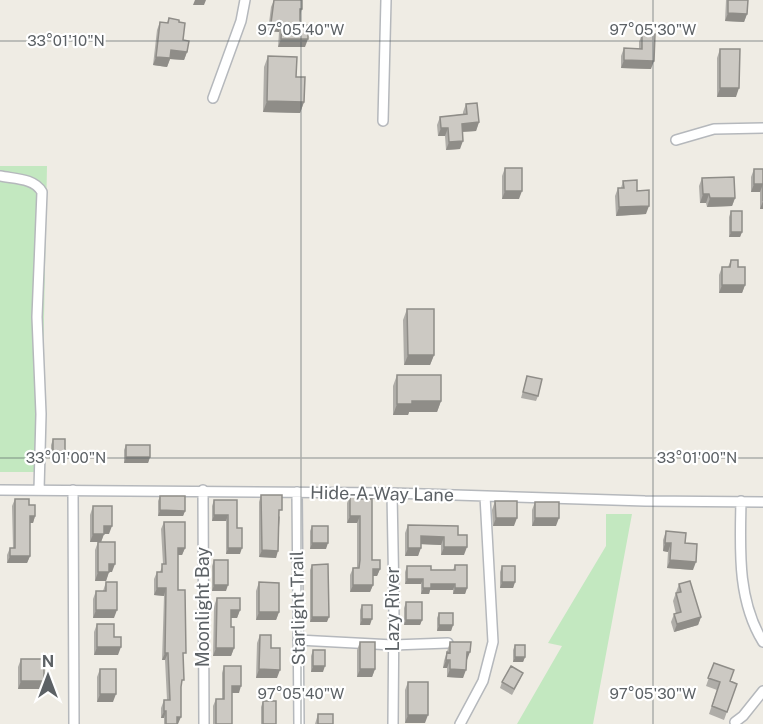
<svg xmlns="http://www.w3.org/2000/svg" width="763" height="724" viewBox="0 0 763 724" font-family="'Public Sans',sans-serif">
<style>
.green{fill:#c3e8c0}
.lines{fill:none;stroke-linecap:round;stroke-linejoin:round}
.minor-casing{stroke:#b5b8bc;stroke-width:12}
.minor{stroke:#fff;stroke-width:9}
.wall{fill:#afada8}
.shaded-wall{fill:#8f8d88}
.building{fill:#ccc9c3;stroke:#8f8d88;stroke-width:1.5}
.ticks{fill:none;stroke:#5c6165;stroke-width:1.5;stroke-opacity:0.45}
.labels{text-anchor:middle;stroke-width:4.5;stroke-linejoin:round;paint-order:stroke}
.street-label{font-size:18px;fill:#5c6165;stroke:#fff}
.ticks-label{font-size:15px;text-anchor:middle;fill:#5c6165;stroke:#fff;stroke-width:4.5;stroke-linejoin:round;paint-order:stroke}
</style>
<rect width="100%" height="100%" fill="#efece4"/>
<!-- green -->
<path class="green" d="M0 166H47L41 472H0Z
M606 514H632L593 724H517L562 646 548 643 606 546Z"/>
<g class="lines">
<defs>
<path id="minor" d="M213 98 241 21 245 0
M383 121 386 0
M676 140 714 129 763 128
M0 176C15 179 34 178 42 192L37 317 41 414 39 490
M0 490 392 493 645 501 763 502
M73 490 74 724
M203 490 204 724
M297 492 299 724
M392 493 394 601 393 724
M741 501C740 549 737 600 763 642
M298 640 393 645 448 643
M735 722 743 716 763 691
M460 724 483 681 493 642 485 496"/>
</defs>
<!-- minor casing -->
<use href="#minor" class="minor-casing"/>
<!-- minor -->
<use href="#minor" class="minor"/>
</g>
<!-- wall -->
<path class="wall" d="M274 0 302 9 300 15V25L305 47H278L279 32 268 31 271 7Z
M726 0H748L747 14 744 22 725 21Z
M169 18 179 22 183 40 187 52 184 60 170 59 167 67 153 65 157 30 160 22 167 23Z
M642 34 651 69 621 68V56L624 48 639 49V42Z
M720 49 736 97H717V58Z
M268 56 296 77 304 102 300 113 263 112 264 67Z
M466 104 479 122 476 131 462 132 460 149 446 150 445 136H438L437 125 440 117 463 114V112Z
M505 168 519 199H502V176Z
M754 169H763V209H760V192H751V177Z
M702 178 735 198 732 206 707 207 706 203H700L699 186Z
M623 181 637 191 646 214 616 216 615 196 618 188H621Z
M731 211 742 232 740 237H729V217Z
M731 260 738 267 745 285 742 293H719V275L722 267H728Z
M407 309 434 355 430 365H404L403 320Z
M397 375 441 401 437 412H409L408 415H393V386Z
M527 376 538 396 536 401 521 398Z
M53 439 63 463H51V445Z
M126 445 150 457 148 463H124V450Z
M261 495 280 517 276 558 259 557V502Z
M160 496 185 511 183 516H158V501Z
M350 496 359 499 372 560 380 569 377 576H373V585L370 592H350V575L353 568 357 567V523H347V503Z
M15 499 29 505 35 516 33 523H30V556L27 563H7V555L10 548H13L12 506Z
M214 500 237 528 240 554H226V521H212V506Z
M495 501 514 526H493L492 510Z
M535 502 556 526H532V510Z
M93 506 109 534H104L101 542 112 572H109L106 581H95V550L98 542H90V515Z
M164 522 185 548 182 555H178V590L183 659 178 724H164V718H161V708L164 700H167L165 660H162L164 596 154 595V579L157 572H160L163 564 161 529Z
M408 525 458 535 464 555H441V545L421 544 418 556H405V533Z
M312 526 326 549H310V531Z
M666 531 685 543 693 570 667 568 668 552 663 551V540Z
M214 560 226 591H212V566Z
M312 565 327 622H310V570Z
M455 565 467 588 465 594H453V590H430L429 594H421V584H405V572L407 566 431 570H453Z
M502 566 515 582 513 588H500V572Z
M106 582 114 618H93V599L96 591H103Z
M259 582 279 612 276 620H256V591Z
M679 584 701 617 698 625 674 632 671 622 674 614H676L673 601Z
M217 598 240 610 237 618H231V627L234 648 231 656H213L214 606Z
M406 602 422 620 420 625H404V608Z
M362 605 370 625H360V610Z
M439 613 453 625 451 631H437V618Z
M97 624 114 637 118 655H94V632Z
M260 635 271 648 277 678H256L257 643Z
M360 642 375 669 372 677H357V650Z
M450 642 467 660H466L463 678 447 677V668H443L444 661Z
M515 645 525 657 523 662H513V650Z
M313 650 323 672H311V656Z
M21 659 41 689H18V667Z
M714 663 730 681 737 684 724 720 709 714 717 690 706 686Z
M224 666 239 693H232V724H213V706L216 699H222V673Z
M100 669 113 702H97V677Z
M521 678 512 695 500 688 502 682Z
M408 682 425 723H405V690Z
M263 701 276 724H261V707Z
M318 714 333 724H315Z"/>
<!-- shaded-wall -->
<path class="shaded-wall" d="M195 0H206L204 5H193Z
M728 13 747 14 744 22 725 21Z
M271 23H282L279 32 268 31Z
M281 39H308L305 47H278Z
M171 50 187 52 184 60 170 59 167 67 153 65 156 57Z
M624 60 654 61 651 69 621 68Z
M720 88H739L736 97H717Z
M267 101 304 102 300 113 263 112Z
M479 122 476 131 459 132 462 124Z
M441 128H448L445 136H438Z
M463 141 460 149 446 150 449 142Z
M754 184H763L760 192H751Z
M505 191H522L519 199H502Z
M703 194H709L706 203H700Z
M710 198H735L732 206 707 207Z
M763 201V209H760Z
M649 206 646 214 616 216 619 207Z
M731 232H742L740 237H729Z
M722 285H745L742 293H719Z
M408 355H434L430 365H404Z
M412 401H441L437 412H409L408 415H393L397 404Z
M126 457H150L148 463H124Z
M53 458H65L63 463H51Z
M160 510 185 511 183 516H158Z
M214 515H228L226 521H212Z
M30 516H35L33 523H27Z
M350 516H360L357 523H347Z
M496 518H517L514 526H493Z
M535 518H559L556 526H532Z
M104 526H112L109 534H104L101 542H90L93 534Z
M421 536 444 537 441 545 418 544Z
M312 543H328L326 549H310Z
M665 543H671L668 552 663 551Z
M444 547H467L464 555H441Z
M178 548H185L182 555H176Z
M228 548H242L240 554H226Z
M408 548H421L418 556H405Z
M262 550 278 551 276 558 259 557Z
M10 556H30L27 563H7Z
M670 560 696 562 693 570 667 568Z
M109 564H115L112 572H106Z
M373 569H380L377 576H370Z
M98 572H109L106 581H95Z
M407 579H423L421 584H405Z
M502 582H515L513 588H500Z
M431 584H455L453 590H430L429 594H421L423 588Z
M214 585H228L226 591H212Z
M353 585H373L370 592H350Z
M157 588H166L164 596 154 595Z
M455 588H467L465 594H453Z
M96 610H117L114 618H93Z
M231 610H240L237 618H228Z
M259 612H279L276 620H256Z
M312 617H329L327 622H310Z
M701 617 698 625 674 632 677 624Z
M362 619H372L370 625H360Z
M406 620H422L420 625H404Z
M439 625H453L451 631H437Z
M97 647H121L118 655H94Z
M216 648H234L231 656H213Z
M467 652H470L467 660H464Z
M165 653H168L165 660H162Z
M515 657H525L523 662H513Z
M446 660H450L447 668H443Z
M313 666H325L323 672H311Z
M259 669 280 670 277 678H256Z
M360 669H375L372 677H357Z
M450 669 466 670 463 678 447 677Z
M21 681H44L41 689H18Z
M232 686H241L239 693H229Z
M100 694H116L113 702H97Z
M164 711H166L164 718H161Z
M408 715H428L425 723H405Z
M177 717H181L178 724H174Z"/>
<!-- building -->
<path class="building" d="M274 0H302V9H300V25H308V39H281L282 23H271Z
M728 0H748L747 14 728 13Z
M169 18 179 20V22L185 23 183 40 189 41 187 52 171 50 170 58 156 57 160 22 168 23Z
M642 34H655L654 61 624 60V48L642 49Z
M720 49H740L739 88H720Z
M268 56 297 57 296 77H305L304 102 267 101Z
M477 103 479 122 462 124 463 141 449 142 448 128H441L440 117 467 114 466 104Z
M505 168H522V191H505Z
M754 169H763V201V184H754Z
M734 177 735 198H710L709 194H703L702 178Z
M637 180V191L649 190V206L619 207 618 188H624L623 181Z
M731 211H742V232H731Z
M731 260H738V267H745V285H722V267H730Z
M407 309H434V355H408Z
M397 375H441V401H412V404H397Z
M527 376 542 379 538 396 523 392Z
M53 439H65V458H53Z
M126 445H150V457H126Z
M261 495H282V510H279L278 551 262 550Z
M160 496H185V511L160 510Z
M350 496H359V499H372V560H380V569H373V585H353V568H359L360 560V516H350Z
M15 499H29V505H35V516H30V556H10V548H15Z
M214 500H237V528H242V548H228V515H214Z
M495 501H517V518H496Z
M535 502H559V518H535Z
M93 506H112V526H104V534H93Z
M164 522H185V548H178V590H185L186 653H183L184 680H182L181 687V717H177V724H166V711H164V700H170L168 653H165L166 588H157V572H162V564H166Z
M408 525 458 526V535H467V547H444V537L421 536V548H408Z
M312 526H328V543H312Z
M666 531 686 533 685 543 697 544 696 562 670 560 671 543H665Z
M98 542H115V564H109V572H98Z
M214 560H228V585H214Z
M328 564 329 617H312V565Z
M455 565H467V588H455V584H431V588H423V579H407V566H431V570H455Z
M502 566H515V582H502Z
M690 581 701 617 677 624 674 614 681 612 676 593 681 592 679 584Z
M106 582H117V610H96V591H106Z
M259 582 279 583V612H259Z
M217 598H240V610H231V627H234V648H216Z
M406 602H422V620H406Z
M362 605H372V619H362Z
M439 613H453V625H439Z
M97 624H114V637H121V647H97Z
M260 635H271V648H280V670L259 669Z
M360 642H375V669H360Z
M450 642H471L470 652H467L466 670 450 669V660H446L447 652 450 653Z
M515 645H525V657H515Z
M313 650H325V666H313Z
M21 659H44V681H21Z
M714 663 734 670 730 681 737 684 727 712 712 706 720 682 708 678Z
M224 666H241V686H232V724H216V699H224Z
M511 666 523 673 514 689 502 682Z
M100 669H116V694H100Z
M408 682H428V715H408Z
M263 701H276V724H263Z
M318 714H333V724H318Z"/>
<!-- ticks -->
<path class="ticks" d="M301 0V724M653 0V724M0 41H763M0 458H763"/>
<g class="labels">
<!-- street labels -->
<g class="street-label">
<text transform="translate(382 494) rotate(1)" y="6">Hide-A-Way Lane</text>
<text transform="translate(203 607) rotate(-90)" y="6">Moonlight Bay</text>
<text transform="translate(298 608) rotate(-91)" y="6">Starlight Trail</text>
<text transform="translate(393 609) rotate(-90)" y="6">Lazy River</text>
</g>
</g>
<g class="ticks-label">
<text x="301" y="35">97°05'40"W</text>
<text x="653" y="35">97°05'30"W</text>
<text x="66" y="46">33°01'10"N</text>
<text x="66" y="463">33°01'00"N</text>
<text x="697" y="463">33°01'00"N</text>
<text x="301" y="699">97°05'40"W</text>
<text x="653" y="699">97°05'30"W</text>
</g>
<!-- north arrow -->
<g transform="translate(48 676)" stroke="#ffffff" stroke-width="4.5" paint-order="stroke">
<path d="M0-4.5L10 22L0 15L-10 22Z" fill="#5c6165"/>
<text y="-9" font-size="16" font-weight="bold" text-anchor="middle" fill="#5c6165">N</text>
</g>
</svg>
